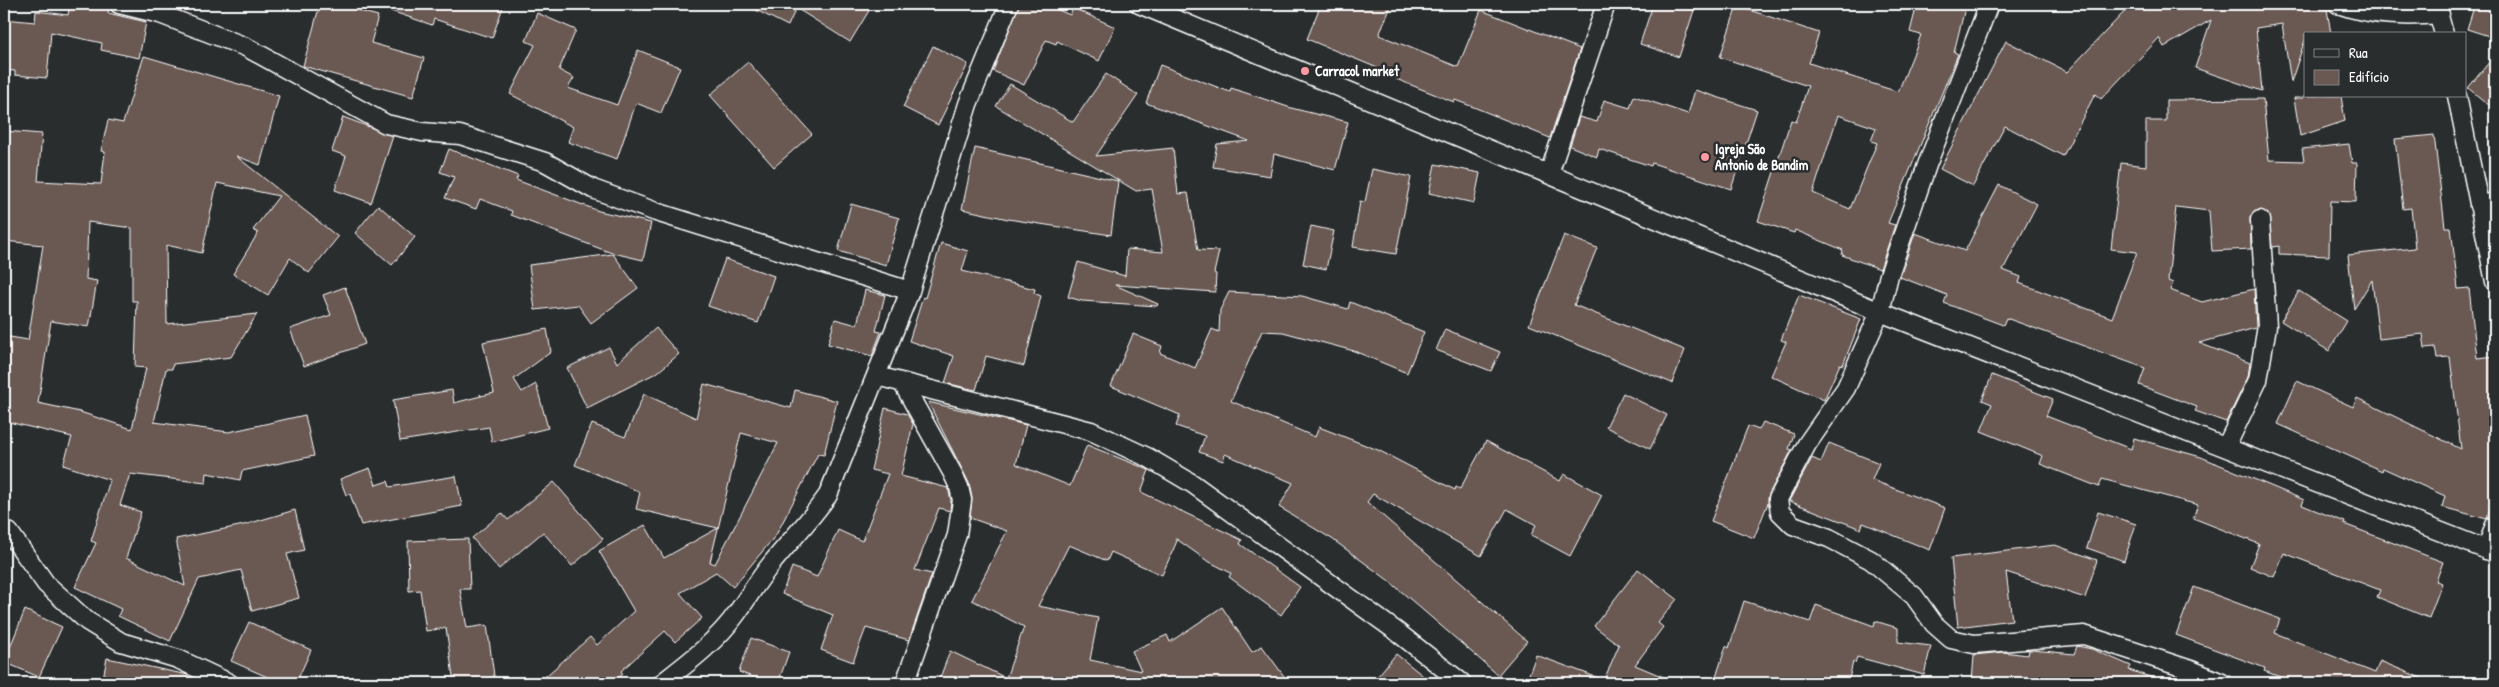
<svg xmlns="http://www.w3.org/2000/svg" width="2499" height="687" viewBox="0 0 2499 687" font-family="'Patrick Hand',sans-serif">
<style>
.building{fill:#6a5952;stroke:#fff;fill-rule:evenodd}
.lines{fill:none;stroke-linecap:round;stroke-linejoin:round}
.street-casing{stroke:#fff;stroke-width:21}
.street{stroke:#2a2d2e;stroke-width:18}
.poi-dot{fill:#ff9aa2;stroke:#2a2d2e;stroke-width:2}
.labels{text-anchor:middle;stroke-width:5;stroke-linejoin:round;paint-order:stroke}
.poi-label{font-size:14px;font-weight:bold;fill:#fff;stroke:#2a2d2e;text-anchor:start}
</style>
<rect width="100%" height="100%" fill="#2a2d2e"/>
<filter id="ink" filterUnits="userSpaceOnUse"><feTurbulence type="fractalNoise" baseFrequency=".02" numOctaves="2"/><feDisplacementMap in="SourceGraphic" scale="10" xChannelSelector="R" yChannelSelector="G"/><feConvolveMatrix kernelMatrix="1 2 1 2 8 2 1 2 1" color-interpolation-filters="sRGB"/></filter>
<g filter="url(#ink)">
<!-- building -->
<path class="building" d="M70 4H92L109 7 108 13 146 22 139 58 101 50 102 43 51 32 47 78 15 75V71L4 70V19L35 22 36 11 68 15Z
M320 4H333L378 16 371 43 424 58 413 97 303 66Z
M380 4H504L492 38 434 19 432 25 379 7Z
M744 4H873L850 42 796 8 788 26Z
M1019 4H1044L1070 15 1073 8 1115 27 1099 61 1057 41 1056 44 1046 40 1024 85 993 71Z
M1321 4H1392L1379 35 1458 67 1481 10 1580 49 1550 138 1476 108 1455 100 1454 102 1396 79 1397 76 1307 39Z
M1653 4H1696L1679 57 1640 44Z
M1917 4H1966L1954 52 1958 54 1888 223 1895 225 1880 269 1842 255 1843 250 1795 230 1794 233 1758 221 1791 120 1796 122 1808 86 1720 57 1737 6 1819 33 1809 63 1898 92 1921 35 1910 32ZM1838 115 1876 128 1871 141 1877 143 1850 209 1813 193Z
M2136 4H2311L2327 9 2331 34H2305V40L2291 82 2282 24 2256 28 2262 91 2195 68 2211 20 2164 47 2159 38 2101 99 2095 94 2063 156 2005 126 1973 186 1940 169 2006 41 2067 72 2128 8Z
M2475 4H2495V38L2467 29Z
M537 13 576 30 559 70 574 78 568 88 617 105 638 50 680 67 661 113 636 103 617 159 568 142 573 127 510 94 535 45 526 41Z
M933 46 968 64 938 125 903 107Z
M2495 55V110L2468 88Z
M144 56 279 96 260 165 236 156 338 237 309 273 290 258 268 295 233 274 258 233 253 230 279 196 217 183 202 253 166 245 167 324 257 314 231 357 173 364 172 369H166L154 422 229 432 305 415 314 456 242 471 240 480 207 473 206 483 130 474 120 505 141 512 126 558 185 586 176 539 244 525 295 510 304 550 287 554 299 598 252 611 241 570 199 579 170 641 118 616 121 609 75 587 96 543 91 541 110 480 63 465 72 437 4 421V336L28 340 43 245 4 241V131L42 134 38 181 101 184 105 152 101 151 108 120 123 123ZM88 222 132 228V301H137L135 367 146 368 132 429 80 412 38 403 51 321 89 327 97 281 86 279Z
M748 62 812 134 774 167 710 95Z
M1160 65 1230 92 1231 88 1291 108 1348 122 1335 170 1274 154 1270 176 1213 167 1217 144 1249 141 1146 103Z
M1106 74 1138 95 1096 156 1173 148 1178 194 1188 193 1198 250 1219 251 1214 273 1216 274 1215 292 1115 285 1158 304 1157 306 1082 301 1068 297 1078 262 1125 276 1127 249 1163 252 1152 189 1136 191 996 106 1010 84 1073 122Z
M1695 90 1757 110 1731 189 1652 163 1651 166 1599 149 1597 157 1570 146 1579 117 1597 122 1604 100 1630 108 1634 96 1688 114Z
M2303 96H2341L2345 121 2300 136 2294 98H2303Z
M2263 99 2269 160 2304 161 2302 149 2349 144 2352 163H2357L2356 202 2330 201 2329 256 2279 254V246L2272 247 2269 215 2260 209 2250 216 2251 249 2212 251 2209 211 2176 207 2168 281 2173 283 2170 290 2202 302 2254 289 2256 328 2199 343 2250 363 2248 377 2226 422 2195 411 2197 407 2139 385 2145 368 2006 318 2003 325 1944 303 1947 295 1900 277 1915 233 1965 251 1999 185 2037 204 2003 270 2021 277 2019 283 2112 318 2137 252 2111 249 2121 163 2146 166V121H2166V100Z
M343 117 393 136 371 203 335 190 346 156 332 151Z
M2434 135 2445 227H2451L2458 289 2469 288 2477 358 2495 356V488L2487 519 2442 507 2445 496 2383 468 2382 471 2278 424 2297 381 2353 407 2357 398 2461 449 2450 357 2437 358 2435 347 2425 348 2423 334 2379 339 2372 280 2354 309 2348 255 2415 248 2411 208 2403 209 2395 139Z
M975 148 1118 181 1111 235 1008 219 962 209Z
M449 149 518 176 516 180 599 211 651 223 643 260 609 252 511 215 512 211 480 199 476 209 445 198 454 177 440 172Z
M1435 164 1480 173 1474 203 1429 193Z
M1372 169 1411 177 1396 254 1353 247 1360 201 1365 202Z
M851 204 899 218 886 265 838 251Z
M378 205 415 237 392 265 355 233Z
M1311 226 1334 231 1326 269 1303 264Z
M1564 235 1597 248 1574 305 1685 350 1672 383 1529 325Z
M941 243 968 251 962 271 1035 289 1034 293 1041 296 1024 366 986 356 976 390 945 383 954 356 909 341 923 297 925 298Z
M613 254 638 288 591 323 578 305 535 310 529 265Z
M725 259 774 276 758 323 708 306Z
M345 287 365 344 304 366 290 329 331 315 323 295Z
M865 290 885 295 876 331 881 332 872 356 828 344 835 319 857 325Z
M2299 291 2347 321 2329 351 2281 321Z
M1229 292 1302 296 1348 309 1350 302 1424 332 1407 373 1354 351 1283 332 1262 331 1231 401 1315 437 1319 427 1378 450 1455 490 1456 487 1460 489 1486 441 1560 481 1564 474 1602 495 1570 556 1531 535 1536 525 1507 509 1481 556 1373 494 1367 502 1527 641 1498 675 1388 580 1332 539 1279 507 1293 483 1225 454 1223 461 1199 452 1205 436 1176 426 1180 415 1111 386 1133 334 1162 346 1160 353 1195 368 1212 329 1219 332 1220 310Z
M1799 295 1861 319 1843 365 1840 364 1824 400 1771 376 1786 342 1781 340Z
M656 328 679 354 658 372 587 408 567 368 609 347 617 363Z
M547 329 551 352 514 379 522 392 536 384 548 428 492 442 489 427 400 441 393 400 452 390 454 403 481 396 480 394 481 396 494 393 483 342Z
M1445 329 1500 352 1491 371 1436 350Z
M1992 375 2053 399 2046 416 2131 449 2134 438 2201 457 2304 500 2302 505 2345 522 2344 524 2443 562 2436 581 2442 583 2429 618 2377 597 2380 590 2284 553 2274 577 2250 567 2259 544 2193 518 2198 505 2102 479 2099 487 2040 464 2043 456 1981 431 1992 404 1982 400Z
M704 384 791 408 795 390 837 401 824 455 818 454 776 535 733 587 716 572 680 593 702 618 675 642 665 631 621 671 623 674 613 683H538L590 637 597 645 634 611 599 551 645 525 664 558 718 528 636 509 640 492 575 465 592 424 625 437 644 394 696 418ZM741 433 778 443 715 564 710 562Z
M1623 393 1667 415 1650 449 1606 427Z
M928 402 1026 425 1016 464 1070 486 1087 445 1149 470 1141 492 1242 540 1240 544 1300 587 1281 615 1229 577 1231 573 1206 560 1175 538 1177 541 1162 575 1111 552 1107 561 1069 545 1038 606 1098 618 1090 660 1141 671 1132 651 1167 635 1170 642 1222 607 1252 652 1262 646 1289 683H938L950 651 1006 678 1024 627 972 600 1007 531 970 518 972 498 969 483Z
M885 408 907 414 913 424 901 476 948 488 951 500 950 511 939 508 915 570 932 574 909 640 866 628 853 662 821 650 833 615 782 594 792 567 817 577 838 530 862 541 888 474 871 470Z
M1763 422 1794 434 1789 449 1792 450 1769 494 1768 503 1754 538 1711 521 1748 426 1759 430Z
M1829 443 1879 463 1872 480 1945 508 1930 550 1863 523 1861 529 1789 501 1812 458 1821 462Z
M370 468 376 485 388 481 390 487 456 476 462 506 361 525 350 494 346 495 340 479Z
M554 482 603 539 572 566 543 532 499 569 472 538 502 513 508 520Z
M2098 512 2136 524 2124 561 2087 548Z
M468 539 470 589H460L467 628 487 625 495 683H454L446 628 426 631 420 590 409 591 408 541Z
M2055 545 2097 560 2085 598 2006 572 2012 620 1958 627 1951 558Z
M1638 569 1677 599 1658 623 1663 627 1635 665 1678 683H1526L1536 655 1604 680 1619 645 1594 626Z
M2194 587 2280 619 2275 633 2375 673 2380 661 2433 683H2296L2264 671 2265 668 2176 635Z
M1744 601 1810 622 1816 605 1874 626 1875 621 1898 628V642L1931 646 1924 675 1857 657 1855 663 1853 662 1848 683H1735L1716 677 1726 646 1729 648Z
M25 610 62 627 39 677 4 662Z
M249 622 311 650 296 683H281L231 661Z
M751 638 789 652 778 683H769L739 672Z
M2077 646 2092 649 2131 666 2129 670 2159 680V683H1972L1974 655 2003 652 2028 655 2029 650H2033L2074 654Z
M1396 654 1432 683H1372Z
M107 658 188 675 187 683H102Z"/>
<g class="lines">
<defs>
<path id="street" d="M119 4 160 14 246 47 386 124 422 132 460 135 545 162 593 189 656 212 910 291
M1139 4 1880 312 2495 553
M1989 4 1927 165 1889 275 1880 312 1846 388 1807 444 1778 499 1780 512 1793 525 1829 538 1871 560 1914 596 1934 624 1951 639 1974 644 2084 635 2191 670 2222 683
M2338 4C2372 16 2404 17 2440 14
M2436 5 2444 34
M2457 96 2495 282
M1549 174 1606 4
M2479 206 2495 202
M877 376 1091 431 1149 458 1193 484 1396 631 1462 683
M903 384 953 474 959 487 962 500 957 535 905 683
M2226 447 2258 380 2267 326 2260 220
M9 532 46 584 87 621 121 642 178 659 229 683
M2486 550 2495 525
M662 683C689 662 717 641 737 613 749 596 759 579 772 563 791 540 811 519 828 495L910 291 968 104 1009 4"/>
</defs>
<!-- street casing -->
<use href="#street" class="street-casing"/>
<!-- street -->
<use href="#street" class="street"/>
</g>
</g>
<!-- markers -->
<g class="poi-dot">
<circle cx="1305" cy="71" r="5"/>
<circle cx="1705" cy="157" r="5"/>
</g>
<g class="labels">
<!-- poi labels -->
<g class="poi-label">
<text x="1315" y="76">Carracol market</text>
<text x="1715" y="154">Igreja São<tspan x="1715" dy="16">Antonio de Bandim</tspan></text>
</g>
</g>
<!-- margin -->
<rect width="2499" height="687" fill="none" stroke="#2a2d2e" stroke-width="20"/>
<rect x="10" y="10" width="2479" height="667" fill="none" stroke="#fff" stroke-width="2" filter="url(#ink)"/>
<!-- legend -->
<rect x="2304" y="32" width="162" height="65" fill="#2a2d2e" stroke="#7f8182"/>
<rect x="2314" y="49" width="25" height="8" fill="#2a2d2e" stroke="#7f8182"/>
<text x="2349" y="58" font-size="15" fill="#ffffff">Rua</text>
<rect x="2314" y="70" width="25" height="15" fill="#6a5952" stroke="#7f8182"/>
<text x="2349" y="82" font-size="15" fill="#ffffff">Edifício</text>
</svg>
